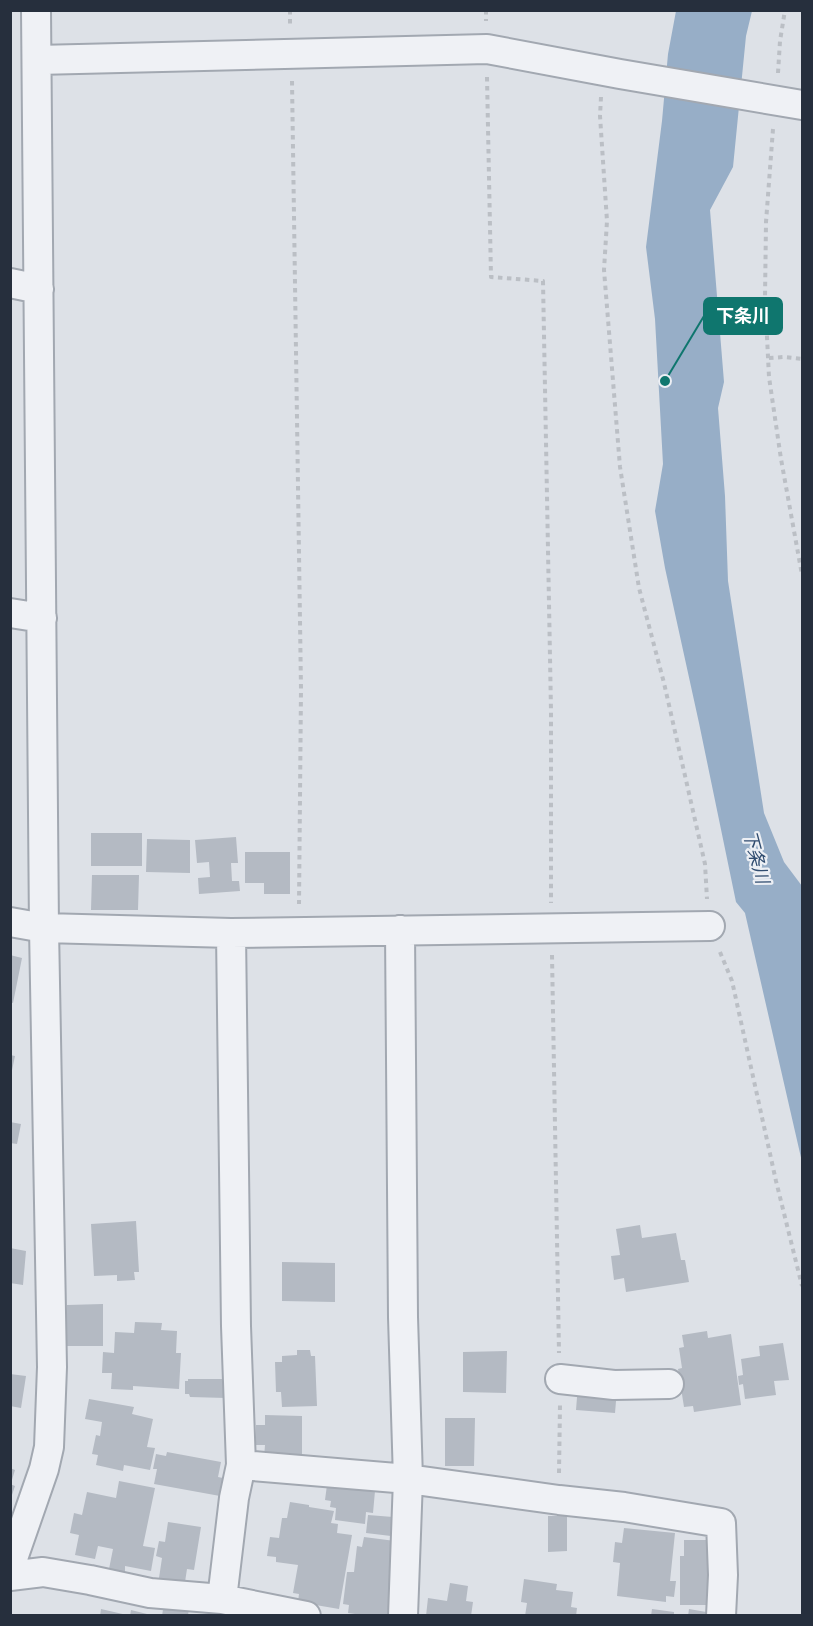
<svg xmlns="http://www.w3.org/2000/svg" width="813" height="1626" viewBox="0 0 813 1626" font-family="'Work Sans','Noto Sans JP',sans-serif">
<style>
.water{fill:#97aec7}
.building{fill:#b4bac3}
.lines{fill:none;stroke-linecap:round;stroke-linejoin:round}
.minor-casing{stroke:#a2a8b1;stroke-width:32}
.path{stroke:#bbbfc5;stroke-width:4;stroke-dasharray:4.5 4.5;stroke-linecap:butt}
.minor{stroke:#eff1f5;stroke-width:28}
.labels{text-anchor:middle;stroke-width:4.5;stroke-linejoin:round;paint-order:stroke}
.water-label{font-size:18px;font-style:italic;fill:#314d70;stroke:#eceff4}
.leader{fill:none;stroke:#0f766e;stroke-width:2}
.callout-dot{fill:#0f766e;stroke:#eceff4;stroke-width:2}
.callout{fill:#0f766e;stroke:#0f766e;stroke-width:2}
.callout-label{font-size:18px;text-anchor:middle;font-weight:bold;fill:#fff}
</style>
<rect width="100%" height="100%" fill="#dde1e7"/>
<!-- water -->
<path class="water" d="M676 11H752L746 36 733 167 710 210 724 382 718 408 725 496 728 581 764 813 784 862 802 886V1162L745 913 736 902 699 723 665 568 655 511 663 464 655 319 646 247 662 121 668 54Z"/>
<!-- building -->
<path class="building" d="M91 833H142V866H91Z
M236 837 238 863H231L232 881H239L240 891 199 894 198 878 210 877 209 862 197 863 195 840Z
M147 839 190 840V873L146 872Z
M245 852H290V894H264V883H245Z
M92 875H139L138 910H91Z
M10 955 22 958 13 1003 10 1002Z
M10 1055 15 1056 11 1075H10Z
M10 1122 21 1124 17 1144 10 1143Z
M136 1221 139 1272H134L135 1280 117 1281V1275L94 1276 91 1224Z
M640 1225 642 1238 676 1233 681 1260H685L689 1282 626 1292 624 1278 614 1280 611 1256 620 1255 616 1229Z
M10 1248 26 1251 23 1285 10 1283Z
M282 1262 335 1263V1302L282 1301Z
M103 1304V1346H67V1305Z
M135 1322 162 1323 161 1330 177 1331 176 1353H181L179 1389 133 1386V1390L111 1389 112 1373H102L103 1352 114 1353 115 1332 134 1333Z
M707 1331 708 1338 731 1334 741 1405 694 1412 693 1406 684 1407 678 1369 682 1368 679 1348 684 1347 682 1335Z
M783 1343 789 1380 774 1381 776 1395 745 1399 743 1384 739 1385 738 1376 743 1375 741 1359 760 1356 759 1346Z
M297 1350H310L311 1356H315L317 1406 282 1407 281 1392H276L275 1362H282V1356L297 1355Z
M507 1351 506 1393 463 1392V1352Z
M10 1374 26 1376 21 1408 10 1406Z
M188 1379H226V1398L190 1397 189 1394H185V1381H188Z
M578 1385 617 1389 615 1413 576 1410Z
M89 1399 134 1407 132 1414 153 1419 147 1447 155 1448 150 1470 124 1465 123 1471 96 1465 98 1455 92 1454 96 1435 100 1436 102 1422 85 1419Z
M265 1415 302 1416V1458H264L265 1445H256V1425H265Z
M445 1418H475L474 1466H445Z
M167 1452 221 1462 218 1477 223 1478 220 1496 154 1484 157 1469H153L156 1454 166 1456Z
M10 1468 15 1470 11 1483 10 1482Z
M119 1481 155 1488 143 1546 155 1548 151 1571 125 1566V1572L109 1569 113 1549 98 1546 95 1559 75 1555 79 1535 70 1533 74 1513 82 1515 87 1492 116 1498Z
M10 1484 15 1486 11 1498H10Z
M327 1485 375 1491 373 1513 366 1512 365 1524 335 1520 336 1508 330 1507 331 1501 325 1500Z
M290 1502 309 1505V1507L334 1511 331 1523 338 1524 337 1533 352 1535 339 1609 298 1602 299 1594 293 1593 298 1565 276 1562V1557L267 1556 270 1537 279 1538 282 1518H287Z
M368 1515 393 1517 391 1536 366 1533Z
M548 1516H567V1551L548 1552Z
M168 1522 201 1527 194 1570 187 1569 185 1582 159 1578 162 1558 156 1556 159 1541 165 1542Z
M624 1528 675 1533 670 1581H676L674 1597 666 1596V1602L617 1596 620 1563 613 1562 615 1542 622 1543Z
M364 1537 395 1541 389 1585 394 1586 391 1611H389L388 1616H369L348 1613 349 1605 343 1604 347 1572H354L357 1546 362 1547Z
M684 1540H711V1605H680V1556H684Z
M524 1579 557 1584 556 1590 573 1592 571 1607 577 1608 576 1616H525L527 1603 521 1602Z
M450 1583 468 1586 466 1601 473 1602 471 1616H426L428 1598 447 1601Z
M164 1603 189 1607 188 1616H162Z
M101 1609 127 1615V1616H100Z
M652 1609 674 1612V1616H651Z
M689 1609 712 1613 711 1616H688Z
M131 1610 151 1615V1616H130Z"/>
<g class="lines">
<defs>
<path id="minor" d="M37 60 487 49 620 74 802 105
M10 283 39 289
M10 613 42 618
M10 922 44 928 231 933 710 926
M400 930 403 1317 408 1479 403 1616
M560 1379 614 1385 669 1384
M241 1465 408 1479 559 1500 624 1507 721 1523 723 1575 721 1616
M10 1567 44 1469 49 1447 52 1367 44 928 36 10
M10 1576 43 1572 90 1580 150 1593 222 1599 306 1616
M222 1599 234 1498 241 1465 236 1326 231 933"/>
</defs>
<!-- minor casing -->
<use href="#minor" class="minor-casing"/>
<!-- path -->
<path class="path" d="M290 10V25
M486 10V21
M778 73 780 41 785 10
M487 77 491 277 543 281 551 711V903
M292 81 301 689 299 904
M601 97 600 116 607 221 604 270 620 467 639 588 664 683 705 864 707 899
M773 129 766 222 765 297 769 377 781 459 802 575
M769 358 784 357 802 359
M720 952 732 981 776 1181 802 1286
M552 955 559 1353
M559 1473 560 1405"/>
<!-- minor -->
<use href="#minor" class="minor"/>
</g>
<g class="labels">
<!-- water labels -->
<g class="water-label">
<text transform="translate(756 857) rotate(75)" y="6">下条川</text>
</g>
</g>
<!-- callouts -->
<path class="leader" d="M665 381L704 316"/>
<circle class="callout-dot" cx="665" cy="381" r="6"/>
<rect class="callout" x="704" y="298" width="78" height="36" rx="6"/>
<g class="callout-label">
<text x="743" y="322">下条川</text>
</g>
<!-- border -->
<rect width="813" height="1626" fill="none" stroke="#262f3d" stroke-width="24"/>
</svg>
